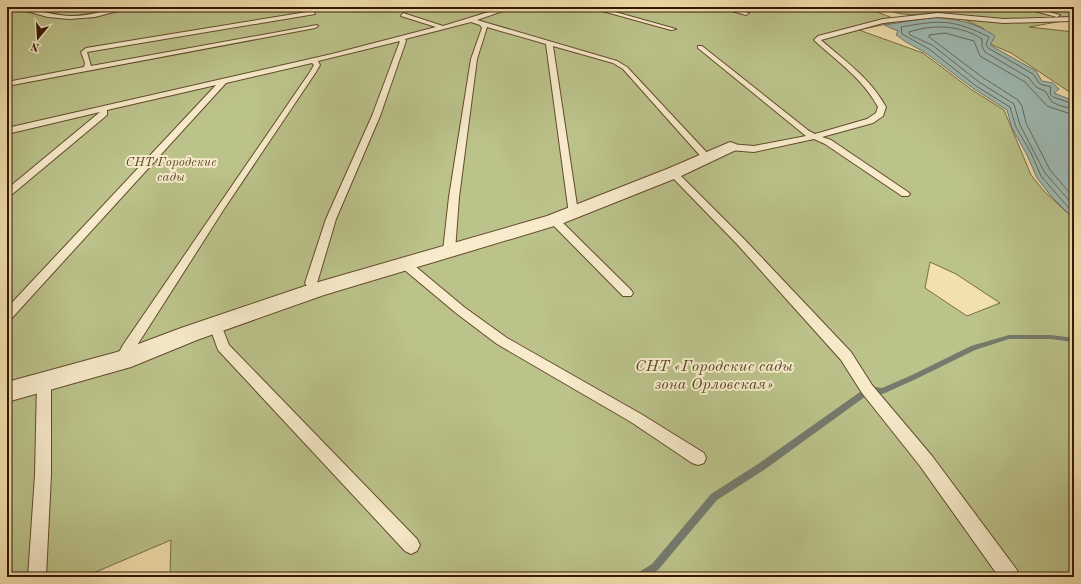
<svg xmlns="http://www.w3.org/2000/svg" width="1081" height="584" viewBox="0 0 1081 584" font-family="'Old Standard TT',serif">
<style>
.green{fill:#bbc28a;stroke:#786d46;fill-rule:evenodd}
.water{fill:#9ebbb4;stroke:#747a6d}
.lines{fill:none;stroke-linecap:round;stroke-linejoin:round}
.shore{stroke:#696a5b;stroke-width:1}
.stream{fill:#747a6d;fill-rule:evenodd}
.service-casing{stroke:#644a2d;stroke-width:2}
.minor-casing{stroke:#644a2d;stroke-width:2}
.service{fill:#f7ebcb;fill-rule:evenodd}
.minor{fill:#f7ebcb;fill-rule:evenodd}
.labels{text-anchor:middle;stroke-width:4;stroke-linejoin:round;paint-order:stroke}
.far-park-label{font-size:13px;font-style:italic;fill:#5c4b2b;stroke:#f7ebcb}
.park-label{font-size:16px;font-style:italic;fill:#5c4b2b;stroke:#f7ebcb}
</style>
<rect width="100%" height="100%" fill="#f3e0af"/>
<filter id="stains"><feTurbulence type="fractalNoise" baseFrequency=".005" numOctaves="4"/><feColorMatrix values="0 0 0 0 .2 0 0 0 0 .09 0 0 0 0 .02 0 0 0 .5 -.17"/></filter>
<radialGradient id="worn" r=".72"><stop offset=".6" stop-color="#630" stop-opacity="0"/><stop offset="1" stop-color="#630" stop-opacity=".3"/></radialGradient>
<!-- green -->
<path class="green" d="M7 7H865L900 21 859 30 923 53 972 90 1004 110 1031 175 1044 191 1074 219V577H170L171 540 84 577H7ZM930 262 956 274 1000 303 967 316 925 288Z
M883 7H1074V22L1068 20 1029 27 1074 32V95L1011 53 990 44 983 28C973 24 962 18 951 15 928 10 903 21 883 7Z"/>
<!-- water -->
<path class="water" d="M935 17C959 20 974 22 995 36L990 45 1036 71 1042 81 1053 83 1059 89 1054 93 1074 101V219L1051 196 1037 178 1027 155 1012 128 1007 110 974 89 926 53 906 42 896 35 898 31 884 25Z"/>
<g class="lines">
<!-- shore -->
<path class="shore" d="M1074 104 1053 97 1050 94 1051 87 1040 84 1033 74 988 48 986 44 989 37C953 19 940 20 901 27L902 34 929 49 976 86 1010 107 1016 127 1031 153 1041 176 1074 214
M1074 109 1061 106 1052 102 1045 91 1036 87 1029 78 985 52 982 46V39C961 25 933 24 909 32L910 35 932 45 979 82 1014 104 1020 125 1045 173 1074 206
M1074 115 1047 106 1025 82 980 56 974 41 945 33 929 35V37L982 77 1018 100 1022 106 1026 123 1050 170 1074 198"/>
<!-- stream -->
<path class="stream" d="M1009 335H1051L1074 338V342L1051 339H1009L975 350 916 379 885 393 882 394 869 392 866 396 764 470 717 500 658 570 647 577H634L636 574 652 564 711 494 758 464 860 392 864 387 867 386 882 388 912 375 971 346Z"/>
<defs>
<path id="service" d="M11 7C31 7 49 15 69 16 91 17 111 7 133 7L95 17 69 19 48 17Z
M505 7H514L477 20 617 61 627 67 710 156V160H704L623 69 613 63 553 46 578 212 577 214H569L546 44 487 27 477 59 459 197 455 251 449 254 445 253 443 251 449 197 471 59 482 28 480 25 471 22 405 39 406 41 380 116 336 219 317 283 322 290 320 293H312L305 283 326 219 372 116 400 41 318 61 320 65 316 72 224 209 134 350 127 364 122 365 117 364 115 360 123 345 310 72 314 65 312 63 226 83 11 319 7 320V308L216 85 107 110V115L10 196 7 197V189L100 112 7 134V128L332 54 436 27 401 16 403 13 443 26Z
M588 7H597L676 29 671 30Z
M718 7H728L749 13 746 15Z
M1020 7H1030L1060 15 1057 17Z
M313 11 315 14 87 52 91 66 317 25 318 26 315 28 7 86V82L84 67 85 63 81 52 86 48Z
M938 13 1004 19 1071 17 1074 19 1071 21 1004 23 938 17 883 23 821 40C845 61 870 78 886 107L883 116 873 123 822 137 831 140 908 192 910 194 908 196H902L825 144 814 139 754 152 730 150 726 147 730 144 754 146 806 136 698 48V46H702L809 131 815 134 867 119 876 113 878 107C863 79 838 62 815 41L814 40 818 36 883 19Z
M673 170 676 171 745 240 851 352 872 385 932 456 1017 570 1019 577H999L920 466 862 393 841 360 737 244 670 175 668 173Z
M554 217 558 218 631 290 633 293 631 296H623L550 222 549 220 550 218Z
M405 260 409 261 464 307 507 338 641 414 704 453 706 458 704 463 698 465 692 463 631 422 497 344 456 313 401 267 399 264 401 261Z
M215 320 220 322 229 345 417 539 420 545 417 551 411 554 405 551 218 350 209 325 210 322Z
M44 377 49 379 51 383V475L46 577H28L35 475 37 383 39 379Z"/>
<path id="minor" d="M730 142 736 144 738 147 736 150 679 177 561 224 324 295 197 340 131 367 7 402V382L117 352 181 328 308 285 547 216 667 169Z"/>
</defs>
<!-- service casing -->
<use href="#service" class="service-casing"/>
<!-- minor casing -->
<use href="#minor" class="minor-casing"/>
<!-- service -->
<use href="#service" class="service"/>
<!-- minor -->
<use href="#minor" class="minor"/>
</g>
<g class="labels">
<!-- far-park labels -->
<g class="far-park-label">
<text x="171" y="166">СНТ Городские<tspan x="171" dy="15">сады</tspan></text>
</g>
<!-- park labels -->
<g class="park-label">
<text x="714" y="371">СНТ «Городские сады<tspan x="714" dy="18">зона Орловская»</tspan></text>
</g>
</g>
<!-- margin -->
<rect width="1081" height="584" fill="none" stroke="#f3e0af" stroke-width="24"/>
<rect x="8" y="8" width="1065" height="568" fill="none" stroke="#341802" stroke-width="2"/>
<rect x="12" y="12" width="1057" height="560" fill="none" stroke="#341802"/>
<!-- north arrow -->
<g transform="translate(38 38) rotate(198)" stroke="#f7ebcb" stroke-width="3" paint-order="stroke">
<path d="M0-3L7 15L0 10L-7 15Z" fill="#341802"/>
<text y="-6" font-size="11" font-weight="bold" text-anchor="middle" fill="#341802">N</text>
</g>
<rect width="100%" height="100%" filter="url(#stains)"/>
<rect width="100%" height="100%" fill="url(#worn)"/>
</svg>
